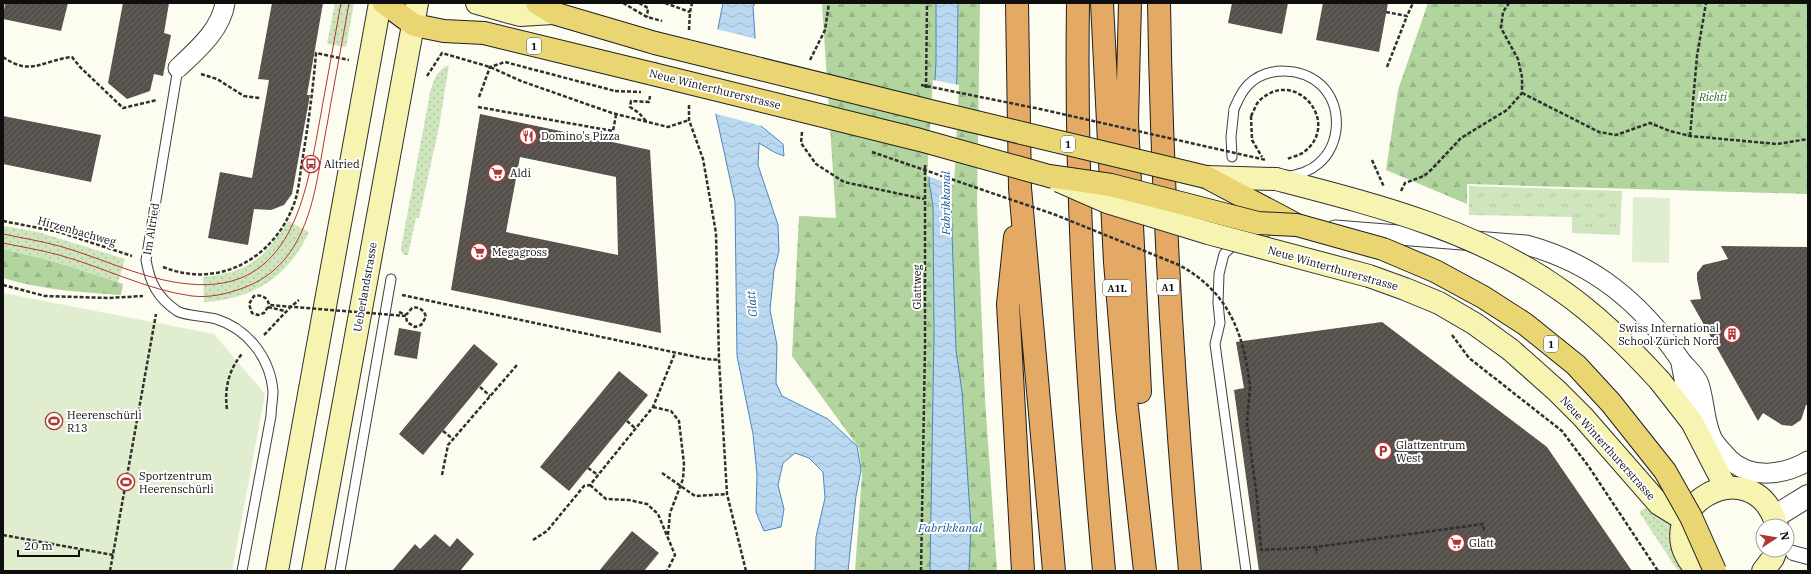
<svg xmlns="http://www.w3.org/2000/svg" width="1811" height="574" viewBox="0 0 1811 574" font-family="'IBM Plex Serif',serif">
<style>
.grass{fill:url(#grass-dots)}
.forest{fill:url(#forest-firs)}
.park{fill:url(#park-tufts)}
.pitch{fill:#e0edce}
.water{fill:url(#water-waves);stroke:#4888bf}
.pier{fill:#fdfcf0}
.building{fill:url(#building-hatch);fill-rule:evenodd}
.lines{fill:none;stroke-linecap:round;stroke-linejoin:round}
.service-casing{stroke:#414141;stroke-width:11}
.pedestrian-casing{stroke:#414141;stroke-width:16}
.minor-casing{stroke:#414141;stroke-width:21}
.tertiary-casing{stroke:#414141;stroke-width:24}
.secondary-casing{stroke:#303030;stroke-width:24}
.primary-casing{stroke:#1f1f1f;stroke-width:24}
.motorway-casing{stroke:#1f1f1f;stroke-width:24}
.path{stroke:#303030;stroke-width:2.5;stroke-dasharray:4 2;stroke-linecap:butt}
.service{stroke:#fff;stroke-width:9}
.pedestrian{stroke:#fff;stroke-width:14}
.minor{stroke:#fff;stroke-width:19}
.tertiary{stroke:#fff;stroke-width:22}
.secondary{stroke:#f7f4b2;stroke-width:22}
.primary{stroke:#ead573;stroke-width:22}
.motorway{stroke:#e5a966;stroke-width:22}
.tram{stroke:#b03634;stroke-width:1}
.service-bridge-casing{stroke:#414141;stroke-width:11;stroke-linecap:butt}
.secondary-bridge-casing{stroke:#303030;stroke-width:24;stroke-linecap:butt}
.primary-bridge-casing{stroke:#1f1f1f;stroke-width:24;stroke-linecap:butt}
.path-bridge{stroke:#303030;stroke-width:2.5;stroke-dasharray:4 2;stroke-linecap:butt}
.service-bridge{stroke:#fff;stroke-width:9}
.secondary-bridge{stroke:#f7f4b2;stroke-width:22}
.primary-bridge{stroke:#ead573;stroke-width:22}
.labels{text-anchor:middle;stroke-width:4;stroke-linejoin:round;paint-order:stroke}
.shield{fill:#fff;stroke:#565656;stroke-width:1}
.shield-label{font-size:10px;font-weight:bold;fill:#0e0e0e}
.street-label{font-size:11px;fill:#0e0e0e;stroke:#fff}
.park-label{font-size:11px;font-style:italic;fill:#2d5f25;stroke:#fff}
.poi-label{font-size:11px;fill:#0e0e0e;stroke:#fff;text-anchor:start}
.water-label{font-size:12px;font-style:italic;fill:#245b93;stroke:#fff}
</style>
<defs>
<pattern id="grass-dots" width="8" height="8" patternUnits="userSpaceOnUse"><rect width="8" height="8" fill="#cfe5bd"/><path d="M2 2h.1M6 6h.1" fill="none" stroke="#b1c3a1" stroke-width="1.8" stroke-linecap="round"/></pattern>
<pattern id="forest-firs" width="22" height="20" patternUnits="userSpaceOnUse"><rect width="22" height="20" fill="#b2d49e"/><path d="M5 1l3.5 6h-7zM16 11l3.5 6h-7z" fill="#98b587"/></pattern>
<pattern id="park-tufts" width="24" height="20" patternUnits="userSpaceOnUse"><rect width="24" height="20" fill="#cfe5bd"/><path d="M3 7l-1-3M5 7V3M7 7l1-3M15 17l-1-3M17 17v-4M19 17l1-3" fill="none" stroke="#b1c3a1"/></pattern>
<pattern id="water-waves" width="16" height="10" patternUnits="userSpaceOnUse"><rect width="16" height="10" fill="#bad8f0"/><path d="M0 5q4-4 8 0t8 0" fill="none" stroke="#9fb8cd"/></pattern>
<pattern id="building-hatch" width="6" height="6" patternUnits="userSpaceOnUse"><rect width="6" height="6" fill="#55504b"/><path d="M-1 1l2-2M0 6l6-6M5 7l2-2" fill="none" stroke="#696561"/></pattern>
</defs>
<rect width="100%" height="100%" fill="#fdfcf0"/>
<!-- grass -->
<path class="grass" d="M335 3H354L346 47 327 44Z
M449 65 439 127 419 218H416L408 255H403L401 248 430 93C433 81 437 69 449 65Z
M288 221 309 232C289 276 253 300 204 302L203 277C248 273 265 258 288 221Z
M3 226 38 232 125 259 118 283 52 261 3 249Z
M1645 508 1665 520 1673 528 1684 571H1678L1639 512Z"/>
<!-- forest -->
<path class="forest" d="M822 3H980L977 205 985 399 997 571H855L862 474 859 448 792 356 799 216 836 218Z
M1428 3H1808V194L1467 184V204L1386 170 1398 90Z
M3 249 52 261 123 284 121 295C81 292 41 290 3 278Z"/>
<!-- park -->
<path class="park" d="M1469 186 1622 191 1620 235 1572 233V217L1469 215Z"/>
<!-- pitch -->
<path class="pitch" d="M1633 197 1670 198 1669 263 1632 262Z
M3 293 214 334 265 394 232 571H3Z"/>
<!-- water -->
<path class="water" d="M723 3H755L753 7 761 126 783 144 784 156 774 152 759 143 758 165 778 225 779 251 774 270 770 310 777 345 776 383 782 396 828 419 857 446 861 470 856 496 848 571H815L816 537 825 498 823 472 809 458 795 453 783 463 778 485 784 509 781 527 764 531 756 512 757 474 753 434 737 356 735 202 713 101 711 64Z
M936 3H958L957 75 951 193 952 232 956 350 962 392 971 527 969 571H930L934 334 933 206 929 181 936 62Z"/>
<!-- pier -->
<path class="pier" d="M716 29 757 39 763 125 766 127 713 113 711 101 709 64Z
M933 80 959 85 954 185 927 176Z"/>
<!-- building -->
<path class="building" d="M5 3H68L61 31 3 19Z
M123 3H169L164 33 171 35 163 76 154 74 150 91 127 99 108 83Z
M272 3H323L307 95H310L292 194 284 205 271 210 254 209 248 245 208 238 220 172 252 178 269 80 258 79Z
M1232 3H1288L1282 34 1228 23Z
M1323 3H1388L1379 52 1316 40Z
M480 114 650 150 661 333 451 290ZM520 157 616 177 618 255 506 232Z
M3 116 101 135 91 182 3 164Z
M1721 246 1808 247V405H1806L1801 420 1792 426 1782 425 1763 413 1758 421 1690 300 1701 299 1697 279V273L1703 265 1728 259Z
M1382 322 1547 447 1632 571H1259L1234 390 1244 388 1236 342Z
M399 328 421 332 417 359 394 355Z
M474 344 498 364 423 455 399 434Z
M619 371 648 395 569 491 540 467Z
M632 531 659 553 644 571H599Z
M435 534 450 547 457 538 474 554 460 571H392L415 544 420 549Z"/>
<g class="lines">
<defs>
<path id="service" d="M178 68 146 260C150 283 157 297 177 311 185 316 205 316 216 319 248 329 270 358 273 391 273 399 271 408 271 416L242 571
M1232 157 1231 137 1234 109
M340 571 391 279
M1246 571 1215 344 1220 323 1218 303 1219 274 1224 254 1241 238 1266 232"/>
<path id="pedestrian" d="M1793 553 1808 557"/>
<path id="minor" d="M178 68C197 50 221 30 225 3
M1335 230 1526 245C1593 263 1640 302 1679 358 1684 366 1696 375 1699 384 1705 402 1704 421 1712 438 1715 445 1724 453 1729 459 1751 480 1784 475 1808 461
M1681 363 1692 422"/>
<path id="tertiary" d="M1774 517 1808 496"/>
<path id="secondary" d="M477 3 520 15 553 13
M1206 177 1276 179
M1511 350 1557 391 1583 417 1659 504 1680 517 1684 523
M1660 381 1692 422 1726 488
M277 571 380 3
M313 571 417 3
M1698 571C1639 512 1753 443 1777 526
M1763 571 1773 558 1776 550"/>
<path id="primary" d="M384 3 414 25 444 31 484 33 653 74
M537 3 553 13 655 43
M1206 177 1297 225"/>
<path id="motorway" d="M1017 3 1020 188 1054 571
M1078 3C1075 193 1087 382 1104 571
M1102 3 1115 262 1127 408 1145 571
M1130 3 1127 121 1140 392
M1159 3C1162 193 1173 382 1190 571
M1015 237 1008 304 1023 571"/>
</defs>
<!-- service casing -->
<use href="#service" class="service-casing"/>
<!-- pedestrian casing -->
<use href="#pedestrian" class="pedestrian-casing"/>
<!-- minor casing -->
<use href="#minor" class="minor-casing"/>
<!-- tertiary casing -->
<use href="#tertiary" class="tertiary-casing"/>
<!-- secondary casing -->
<use href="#secondary" class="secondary-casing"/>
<!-- primary casing -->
<use href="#primary" class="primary-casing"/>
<!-- motorway casing -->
<use href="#motorway" class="motorway-casing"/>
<!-- path -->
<path class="path" d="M639 3 648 8 647 17
M665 3 690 12
M1386 12 1407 16 1413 3
M689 30 690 12 692 3
M3 57C31 77 43 60 72 57L80 67 123 108 157 100
M810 60 825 30 829 3
M1387 67 1407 16
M201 74 217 79 244 96 260 98
M427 76 442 53 490 67 521 81 612 113 668 127 689 120
M926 88 927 3
M1522 93 1599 132 1616 135 1650 123 1670 131 1690 136 1777 144 1808 139
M479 97 490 67 505 62 615 91
M689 105V120L703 159 716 233 719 360 727 494 746 571
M478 107 613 131 616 115
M1251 116 1252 140 1262 157
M646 121 639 113 630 107 631 101 649 102 650 96
M802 132 801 143 816 164 844 182 924 199
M1690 136 1697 56 1706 3
M1372 160 1384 187
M1401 191 1405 183 1424 176 1432 169 1461 138 1507 110 1522 93V77L1518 59 1501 28 1503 12 1509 3
M3 221 59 232 132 256
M163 267C220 290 276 257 295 201 299 189 300 174 302 162 308 126 313 90 316 53L349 60
M3 285 45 296 108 298 143 296
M402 295 706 359 719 360
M268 307 285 311
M399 312 406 315
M264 335C276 323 286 310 299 300
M1452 335 1469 358 1562 431 1589 467 1658 571
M480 387 490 396
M1250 387 1247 423 1257 498 1261 550 1316 547 1483 524 1484 531
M653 407 671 411 679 421 684 464 683 479 670 513 668 535
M227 409C224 389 229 369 242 354
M627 421 636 429
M443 431 453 439
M588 468 598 475
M662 473 695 496 727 494
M442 475 448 445 517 365
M590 485 606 499 629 500 647 504 658 514 675 555 667 571
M3 535 113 555
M533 540 547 531 584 486 590 485 653 407 675 353
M1316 547 1317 554
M110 571 156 314
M921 571 925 347V163"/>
<!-- service -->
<use href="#service" class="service"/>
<!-- pedestrian -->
<use href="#pedestrian" class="pedestrian"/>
<!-- minor -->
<use href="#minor" class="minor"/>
<!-- tertiary -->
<use href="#tertiary" class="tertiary"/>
<!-- secondary -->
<use href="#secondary" class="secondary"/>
<!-- primary -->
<use href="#primary" class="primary"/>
<!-- motorway -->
<use href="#motorway" class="motorway"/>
<!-- tram -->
<path class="tram" d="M3 234C22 238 41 241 59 246 102 258 144 280 189 284 292 294 306 195 320 119 327 80 334 42 341 3
M3 243C22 247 41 250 59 255 103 267 147 290 192 296 209 298 227 294 243 288 312 263 315 186 327 125 334 84 342 44 349 3"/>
<defs>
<path id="service-bridge" d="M1234 109C1238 100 1241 92 1248 85 1267 66 1301 67 1321 85 1343 106 1341 145 1318 164 1309 172 1298 174 1287 177"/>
<path id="secondary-bridge" d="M1276 179C1376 205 1477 230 1562 291 1598 316 1630 348 1660 381
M1059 181 1107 202 1208 233 1369 276 1405 289 1439 303 1475 324 1511 350"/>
<path id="primary-bridge" d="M655 43 930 111 1206 177
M653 74 920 140 1049 176 1111 185 1258 223 1297 225 1383 249 1435 271 1483 297 1525 324 1576 365 1611 403 1665 471 1691 517 1715 571"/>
</defs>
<!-- service-bridge casing -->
<use href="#service-bridge" class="service-bridge-casing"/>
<!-- secondary-bridge casing -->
<use href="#secondary-bridge" class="secondary-bridge-casing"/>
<!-- primary-bridge casing -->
<use href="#primary-bridge" class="primary-bridge-casing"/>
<!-- path-bridge -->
<path class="path-bridge" d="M623 3 647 17 662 21
M921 85 1040 109 1266 160
M615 91 641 92
M1251 116C1254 111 1256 103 1260 100 1296 67 1342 123 1304 152 1300 155 1292 157 1287 159
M872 152 1056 215 1179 265C1229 292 1244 334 1250 387
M268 307 264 313 258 315 252 313 249 304 254 296C262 294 268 298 269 305L406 316 407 322 415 327 421 325 426 317C424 310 419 306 412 308L406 315"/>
<!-- service-bridge -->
<use href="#service-bridge" class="service-bridge"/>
<!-- secondary-bridge -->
<use href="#secondary-bridge" class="secondary-bridge"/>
<!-- primary-bridge -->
<use href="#primary-bridge" class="primary-bridge"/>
</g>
<!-- icons -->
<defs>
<symbol id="restaurant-ring" viewBox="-11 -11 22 22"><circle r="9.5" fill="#fff" stroke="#b03634" stroke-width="1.5"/><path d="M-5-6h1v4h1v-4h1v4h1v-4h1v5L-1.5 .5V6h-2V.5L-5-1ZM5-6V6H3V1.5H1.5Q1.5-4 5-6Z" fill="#b03634"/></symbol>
<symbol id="bus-ring" viewBox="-11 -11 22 22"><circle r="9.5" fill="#fff" stroke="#b03634" stroke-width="1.5"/><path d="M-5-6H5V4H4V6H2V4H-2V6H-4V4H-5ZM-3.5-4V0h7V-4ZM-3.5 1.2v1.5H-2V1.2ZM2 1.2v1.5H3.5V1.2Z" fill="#b03634"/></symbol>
<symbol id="supermarket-ring" viewBox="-11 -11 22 22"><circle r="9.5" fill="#fff" stroke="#b03634" stroke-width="1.5"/><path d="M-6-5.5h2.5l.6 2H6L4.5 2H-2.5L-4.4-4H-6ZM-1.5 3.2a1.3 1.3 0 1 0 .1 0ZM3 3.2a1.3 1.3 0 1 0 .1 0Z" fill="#b03634"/></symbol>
<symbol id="building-ring" viewBox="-11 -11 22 22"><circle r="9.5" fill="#fff" stroke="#b03634" stroke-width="1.5"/><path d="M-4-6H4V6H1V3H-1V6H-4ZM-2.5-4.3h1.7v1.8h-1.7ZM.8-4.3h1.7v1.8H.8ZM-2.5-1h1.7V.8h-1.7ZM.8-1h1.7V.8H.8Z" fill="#b03634"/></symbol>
<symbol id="stadium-ring" viewBox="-11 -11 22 22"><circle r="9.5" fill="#fff" stroke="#b03634" stroke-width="1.5"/><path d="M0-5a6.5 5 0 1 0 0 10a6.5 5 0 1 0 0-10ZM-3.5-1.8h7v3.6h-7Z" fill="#b03634"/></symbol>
<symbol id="parking-ring" viewBox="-11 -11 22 22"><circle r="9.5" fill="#fff" stroke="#b03634" stroke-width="1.5"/><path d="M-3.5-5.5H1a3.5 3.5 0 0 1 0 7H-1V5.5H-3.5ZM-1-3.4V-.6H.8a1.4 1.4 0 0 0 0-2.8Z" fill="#b03634"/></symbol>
</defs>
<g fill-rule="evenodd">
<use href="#restaurant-ring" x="518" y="126" width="20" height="20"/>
<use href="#bus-ring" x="301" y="154" width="20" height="20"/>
<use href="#supermarket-ring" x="487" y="163" width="20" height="20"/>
<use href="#supermarket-ring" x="469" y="242" width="20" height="20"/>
<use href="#building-ring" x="1722" y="324" width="20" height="20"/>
<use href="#stadium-ring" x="44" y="411" width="20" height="20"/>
<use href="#parking-ring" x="1373" y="441" width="20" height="20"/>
<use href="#stadium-ring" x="116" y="472" width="20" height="20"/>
<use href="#supermarket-ring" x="1446" y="533" width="20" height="20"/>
</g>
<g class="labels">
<!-- shield labels -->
<g class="shield">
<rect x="527" y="38" width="14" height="16" rx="3"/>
<rect x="1061" y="136" width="14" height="16" rx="3"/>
<rect x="1157" y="279" width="22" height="16" rx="3"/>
<rect x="1103" y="280" width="28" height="16" rx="3"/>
<rect x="1544" y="336" width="14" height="16" rx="3"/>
</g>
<g class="shield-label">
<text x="534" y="50">1</text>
<text x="1068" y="148">1</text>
<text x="1168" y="291">A1</text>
<text x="1117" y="292">A1L</text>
<text x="1551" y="348">1</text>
</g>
<!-- street labels -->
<g class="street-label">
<text transform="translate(715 89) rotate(14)" y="4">Neue Winterthurerstrasse</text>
<text transform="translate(151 229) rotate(-81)" y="4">Im Altried</text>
<text transform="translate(77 231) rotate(16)" y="4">Hirzenbachweg</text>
<text transform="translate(1333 268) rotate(16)" y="4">Neue Winterthurerstrasse</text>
<text transform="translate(365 287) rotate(-80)" y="4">Ueberlandstrasse</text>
<text transform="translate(917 287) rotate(-90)" y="4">Glattweg</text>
<text transform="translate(1608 448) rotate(48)" y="4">Neue Winterthurerstrasse</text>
</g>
<!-- park labels -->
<g class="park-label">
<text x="1713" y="101">Richti</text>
</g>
<!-- poi labels -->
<g class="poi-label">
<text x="541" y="140">Domino's Pizza</text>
<text x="324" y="168">Altried</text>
<text x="510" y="177">Aldi</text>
<text x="492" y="256">Megagross</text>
<text x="1719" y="332" text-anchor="end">Swiss International<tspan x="1719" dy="13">School Zürich Nord</tspan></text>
<text x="67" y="419">Heerenschürli<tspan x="67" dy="13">R13</tspan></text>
<text x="1396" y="449">Glattzentrum<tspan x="1396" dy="13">West</tspan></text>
<text x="139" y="480">Sportzentrum<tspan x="139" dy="13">Heerenschürli</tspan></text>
<text x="1469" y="547">Glatt</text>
</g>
<!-- water labels -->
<g class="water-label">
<text transform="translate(946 203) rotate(-90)" y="4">Fabrikkanal</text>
<text transform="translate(752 304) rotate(-95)" y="4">Glatt</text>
<text x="950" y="532">Fabrikkanal</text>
</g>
</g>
<!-- border -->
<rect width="1811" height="574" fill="none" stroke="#0e0e0e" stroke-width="8"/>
<!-- north arrow -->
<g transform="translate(1775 538) rotate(78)"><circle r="19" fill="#ffffff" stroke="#9f9f9f"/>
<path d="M0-3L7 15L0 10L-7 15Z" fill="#b03634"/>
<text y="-6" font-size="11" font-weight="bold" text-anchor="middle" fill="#0e0e0e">N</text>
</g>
<!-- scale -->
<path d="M18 550v6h61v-6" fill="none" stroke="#0e0e0e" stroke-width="2"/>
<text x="24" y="550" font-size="12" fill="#0e0e0e" stroke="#ffffff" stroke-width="3" paint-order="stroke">20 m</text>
</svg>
